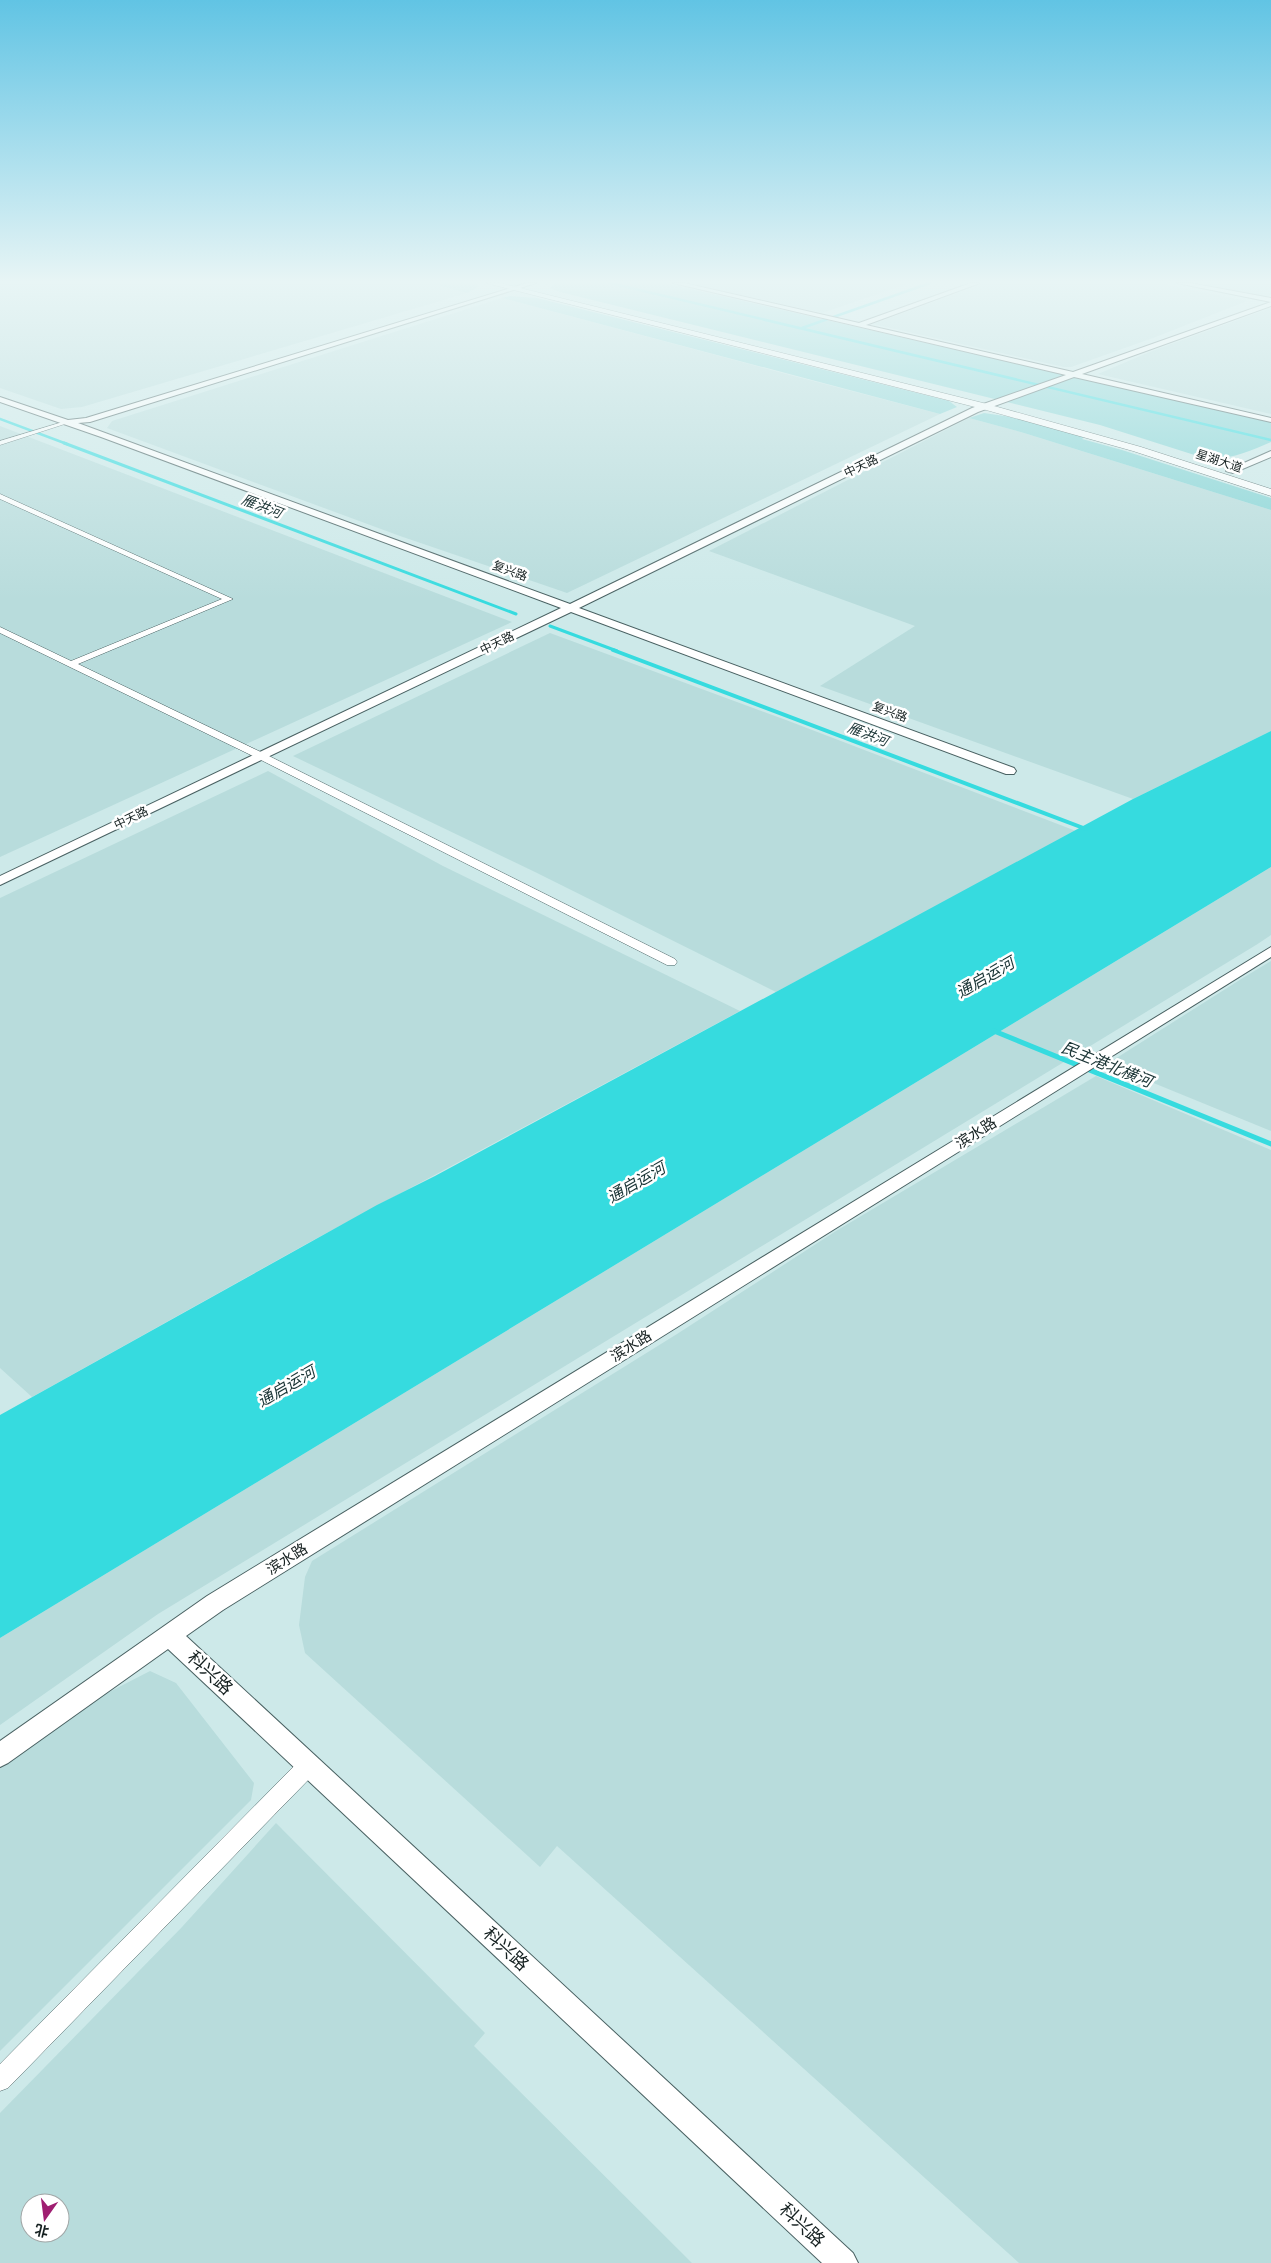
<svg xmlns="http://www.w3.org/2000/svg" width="1271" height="2263" viewBox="0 0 1271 2263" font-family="Cabin,'Noto Sans SC',sans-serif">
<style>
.built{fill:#b8dcdc;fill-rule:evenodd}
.green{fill:#86d4d5}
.water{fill:#36dbdf}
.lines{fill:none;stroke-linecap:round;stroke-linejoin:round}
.stream-far3{stroke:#36dbdf;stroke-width:2.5}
.stream-far2{stroke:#36dbdf;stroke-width:3}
.stream-far1{stroke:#36dbdf;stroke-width:4}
.stream{stroke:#36dbdf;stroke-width:5}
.minor-casing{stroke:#496162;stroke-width:1}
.tertiary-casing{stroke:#496162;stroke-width:2}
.primary-casing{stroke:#496162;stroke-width:1}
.minor{fill:#fff;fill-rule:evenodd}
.tertiary{fill:#fff;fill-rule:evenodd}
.primary{fill:#fff;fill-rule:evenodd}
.labels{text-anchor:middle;stroke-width:5;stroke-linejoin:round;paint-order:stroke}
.far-street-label{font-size:12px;fill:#152020;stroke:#fff}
.far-water-label{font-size:14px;font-style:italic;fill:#1a3435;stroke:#fff}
.street-label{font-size:15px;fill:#152020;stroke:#fff}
.water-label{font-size:16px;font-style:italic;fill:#1a3435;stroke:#fff}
.near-street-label{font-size:18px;fill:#152020;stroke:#fff}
</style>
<rect width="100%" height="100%" fill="#cde9e9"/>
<!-- built -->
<path class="built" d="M0 283H430L467 293 82 407 61 409 0 388Z
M689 283H910L822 313Z
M985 283H1157L1247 301 1153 338 1071 367H1064L873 324Z
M1191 283H1271V295L1265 297Z
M502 298 790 375 940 414 567 593 400 536 107 428 112 421Z
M1271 308V414L1098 374 1152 351Z
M969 418 1024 433 1271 510V731L1133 799 820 686 915 626 709 551Z
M0 426 512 622 0 857Z
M550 633 786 720 1076 831 776 992 535 872 293 756Z
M268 771 443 866 740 1011 308 1243 32 1397 0 1368V898Z
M1271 867V935L1256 945 158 1614 0 1725V1638Z
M1271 961V1131L1107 1064 1246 976Z
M1096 1076 1271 1150V2263H1019L557 1846 540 1867 305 1653 299 1625 305 1577 312 1561 677 1334 836 1231Z
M150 1671 176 1683 254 1783 251 1800 0 2051V1765L90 1702Z
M276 1823 485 2033 474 2046 692 2263H0V2113L182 1927ZM30 2203H60V2233H30Z"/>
<!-- green -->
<path class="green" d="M430 283H476L478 287 467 293Z
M555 283H665L1271 422V442C1250 451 1228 461 1204 458L1100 425 560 292 550 288Z
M510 296 537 298 949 401 957 407 940 414 502 298Z
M984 413 1011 417 1084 437 1082 439 1122 450 1271 498V510L1024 433 969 418Z"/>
<!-- water -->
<path class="water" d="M1271 731V867L0 1638V1415L377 1205 435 1176 1133 799Z"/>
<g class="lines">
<!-- stream-far3 -->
<path class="stream-far3" d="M610 283 1271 440
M802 328 930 283
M0 419 67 444"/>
<!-- stream-far2 -->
<path class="stream-far2" d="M64 443 516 614
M550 626 617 651"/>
<!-- stream-far1 -->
<path class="stream-far1" d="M613 650 1086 829"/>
<!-- stream -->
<path class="stream" d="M994 1031 1271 1144"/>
<defs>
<path id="minor" d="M66 421 71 422 0 445V441Z
M0 494 233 599 78 664 265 754 675 959 677 962 675 965H667L257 758 0 633V627L71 661 222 599 0 499Z
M309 1755 316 1758 319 1765 316 1772 8 2088 0 2091V2064L302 1758Z"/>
<path id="tertiary" d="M527 283H536L90 422 78 423 570 604 972 408 1066 375 673 283H684L859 323 971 283H980L866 325 1073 372 1271 302 1177 283H1190L1271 298V306L1082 374 1271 418V422L1074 377 978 412 579 608 1014 768 1016 771 1014 774H1006L571 612 0 885V876L561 608 101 437 0 402V397L68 420 86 418Z
M1271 451V457L1233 473 1226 471Z
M1271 947V957L223 1610 186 1636 853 2253 858 2263H822L168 1649 8 1763 0 1767V1741L207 1596Z"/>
<path id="primary" d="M486 283H500L987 404 1141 447 1271 489V496L1133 451 979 408Z"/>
</defs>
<!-- minor casing -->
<use href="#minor" class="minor-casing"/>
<!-- tertiary casing -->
<use href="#tertiary" class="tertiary-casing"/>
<!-- primary casing -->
<use href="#primary" class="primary-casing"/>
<!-- minor -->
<use href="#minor" class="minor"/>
<!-- tertiary -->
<use href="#tertiary" class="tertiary"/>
<!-- primary -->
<use href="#primary" class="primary"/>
</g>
<!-- sky -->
<linearGradient id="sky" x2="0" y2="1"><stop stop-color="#61c4e4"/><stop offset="0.47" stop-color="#e8f5f5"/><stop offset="1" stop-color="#e8f5f5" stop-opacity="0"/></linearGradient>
<rect width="1271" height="600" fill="url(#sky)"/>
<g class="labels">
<!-- far-street labels -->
<g class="far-street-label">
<text transform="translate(1219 461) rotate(18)" y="4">星湖大道</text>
<text transform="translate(861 466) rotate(-26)" y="4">中天路</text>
<text transform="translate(510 571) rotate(20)" y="4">复兴路</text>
<text transform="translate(497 643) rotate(-26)" y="4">中天路</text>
<text transform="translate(890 712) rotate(20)" y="4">复兴路</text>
<text transform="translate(131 818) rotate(-26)" y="4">中天路</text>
</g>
<!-- far-water labels -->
<g class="far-water-label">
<text transform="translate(262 506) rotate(21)" y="5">雁洪河</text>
<text transform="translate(868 734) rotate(21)" y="5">雁洪河</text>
</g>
<!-- street labels -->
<g class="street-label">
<text transform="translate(976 1133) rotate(-32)" y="5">滨水路</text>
<text transform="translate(631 1346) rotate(-32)" y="5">滨水路</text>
<text transform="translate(287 1559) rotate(-32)" y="5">滨水路</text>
</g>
<!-- water labels -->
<g class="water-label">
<text transform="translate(985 977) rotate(-30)" y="6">通启运河</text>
<text transform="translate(1107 1064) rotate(22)" y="6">民主港北横河</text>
<text transform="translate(636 1182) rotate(-30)" y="6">通启运河</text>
<text transform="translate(286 1386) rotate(-30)" y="6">通启运河</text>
</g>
<!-- near-street labels -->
<g class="near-street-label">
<text transform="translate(210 1673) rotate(43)" y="6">科兴路</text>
<text transform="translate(506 1949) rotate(43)" y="6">科兴路</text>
<text transform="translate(802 2225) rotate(43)" y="6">科兴路</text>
</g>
</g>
<!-- north arrow -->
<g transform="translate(45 2218) rotate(194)"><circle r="24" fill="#ffffff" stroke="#a1a6a6"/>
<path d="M0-4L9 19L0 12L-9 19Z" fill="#9f1e71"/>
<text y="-8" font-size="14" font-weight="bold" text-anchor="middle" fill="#152020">北</text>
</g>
</svg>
